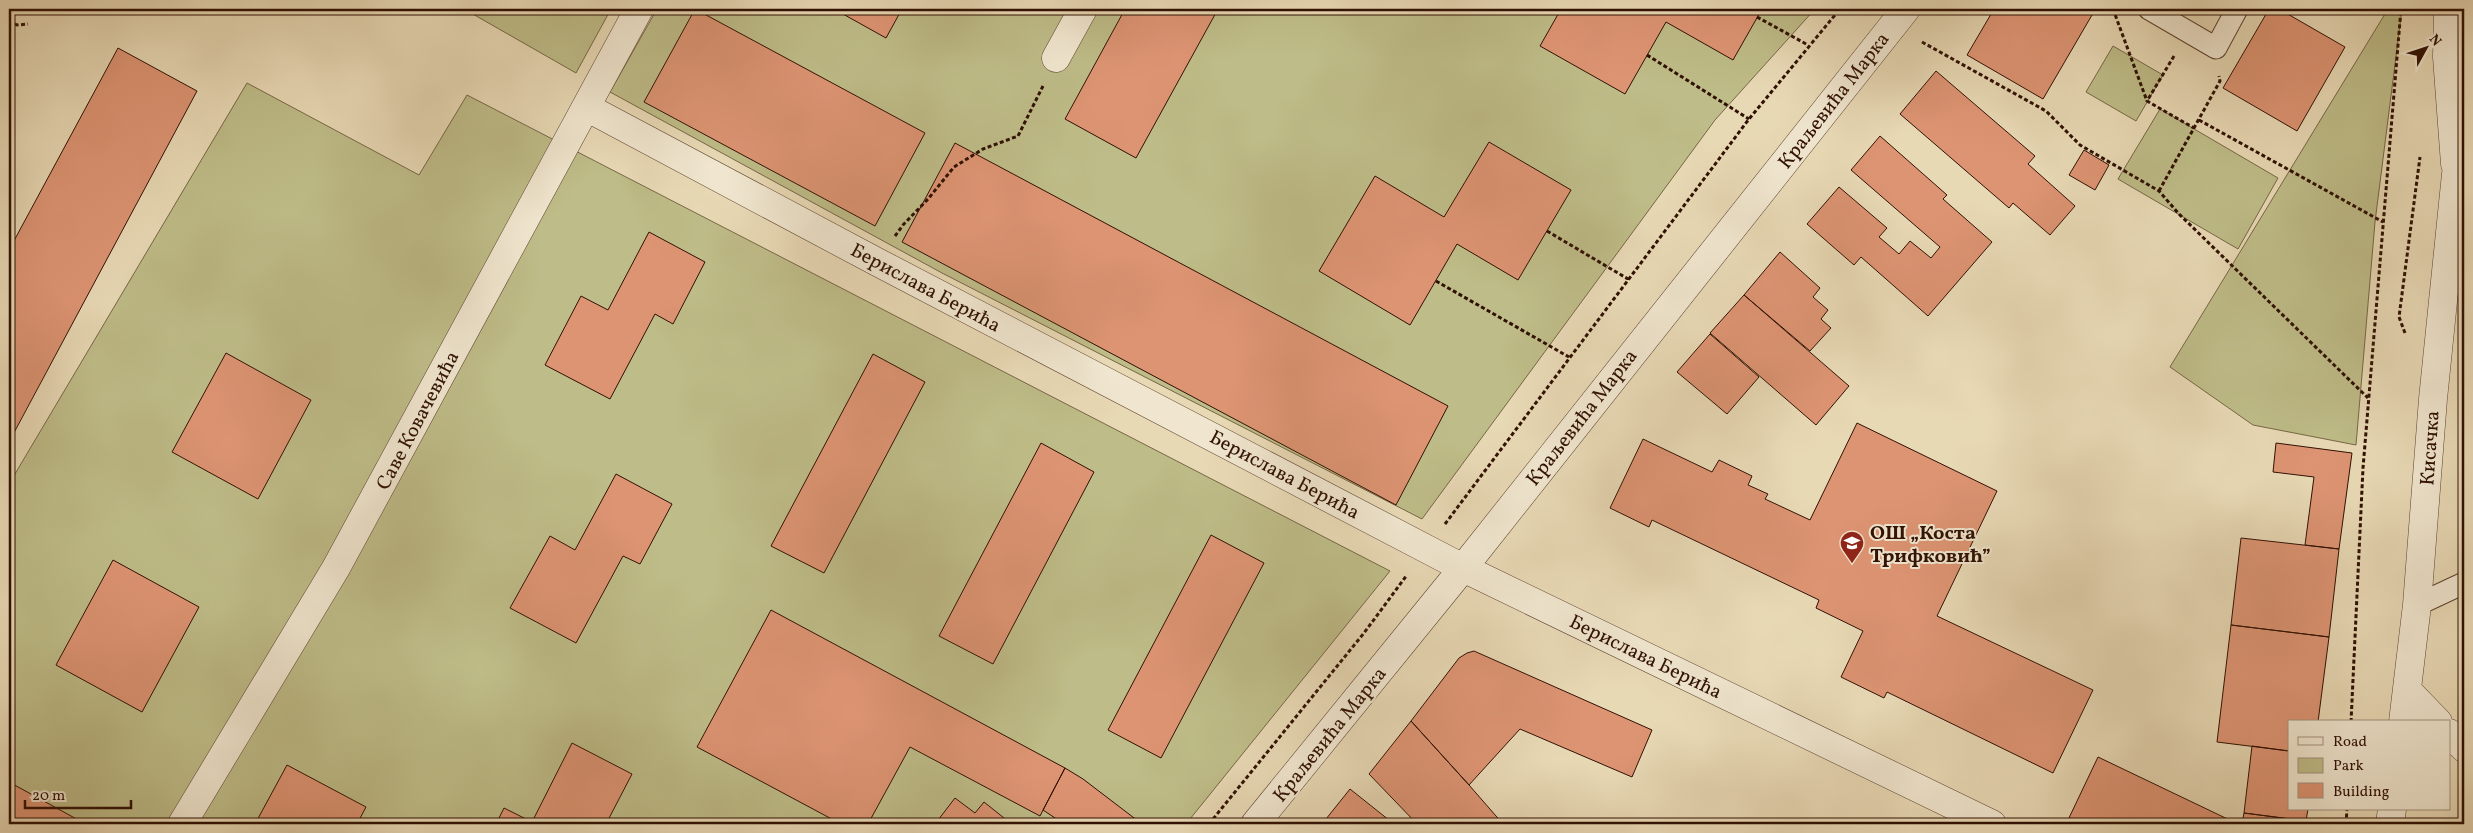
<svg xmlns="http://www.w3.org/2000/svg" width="2473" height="833" viewBox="0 0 2473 833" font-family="Vollkorn,serif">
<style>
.green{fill:#bebc88;stroke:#776646}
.building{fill:#dd9473;stroke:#301003}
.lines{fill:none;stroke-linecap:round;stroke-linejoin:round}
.service-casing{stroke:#5e4230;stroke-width:23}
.minor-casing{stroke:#5e4230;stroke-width:29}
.tertiary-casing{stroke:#5e4230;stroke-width:29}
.path{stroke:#301003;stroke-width:3;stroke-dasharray:4 2.5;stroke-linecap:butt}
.service{stroke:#f0e6cf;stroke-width:21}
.minor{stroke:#f0e6cf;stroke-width:28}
.tertiary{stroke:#f0e6cf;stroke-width:28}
.labels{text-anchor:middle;stroke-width:4;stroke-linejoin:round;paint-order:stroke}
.street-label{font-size:20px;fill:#301003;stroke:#f0e6cf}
.poi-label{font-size:20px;font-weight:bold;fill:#301003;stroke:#f0e6cf;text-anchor:start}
</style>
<rect width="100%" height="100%" fill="#e8d9b5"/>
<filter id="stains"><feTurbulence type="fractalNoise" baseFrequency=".004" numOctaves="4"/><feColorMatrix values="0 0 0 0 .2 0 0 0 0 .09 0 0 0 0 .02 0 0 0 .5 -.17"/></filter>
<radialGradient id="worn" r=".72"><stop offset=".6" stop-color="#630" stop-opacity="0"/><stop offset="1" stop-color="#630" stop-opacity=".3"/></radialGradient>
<!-- green -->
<path class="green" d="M464 9H611L576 73Z
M657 9H1815L1715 120 1422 519 942 273 610 92Z
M2388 9H2402L2375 222 2356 445 2253 425 2170 367Z
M2113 46 2163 75 2136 121 2086 92Z
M247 83 419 175 467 95 1390 571 1186 824H9V484Z
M2160 109 2278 178 2238 249 2118 179Z"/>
<!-- building -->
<path class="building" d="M695 9 925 133 875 226 644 102Z
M834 9H902L886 38Z
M1125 9H1218L1136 158 1065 119Z
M1561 9H1762L1733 60 1666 22 1625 94 1540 46Z
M1994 9H2081L2092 15 2043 99 1967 55Z
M2269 9H2279L2345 47 2297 131 2223 88Z
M118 48 197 91 9 442V250Z
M1936 71 2035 156 2028 164 2075 206 2050 235 2013 203 2009 208 1900 114Z
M1880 136 1947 195 1943 199 1992 242 1928 316 1861 257 1854 265 1807 224 1839 187 1887 228 1879 237 1899 254 1910 241 1931 258 1940 247 1851 170Z
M1489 142 1571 190 1518 280 1457 244 1410 325 1319 271 1375 176 1444 217Z
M955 143 1448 406 1396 505 902 242Z
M2084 150 2109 165 2095 190 2069 175Z
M649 232 705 262 673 324 655 314 610 399 545 365 581 296 608 310Z
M1780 252 1820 288 1813 297 1828 310 1821 319 1831 328 1810 351 1744 295Z
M1744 295 1849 386 1816 425 1710 333Z
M1710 334 1759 377 1727 414 1677 372Z
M226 353 311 400 258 499 172 452Z
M873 354 925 382 824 573 771 546Z
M1857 423 1997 491 1937 616 2093 690 2053 773 1887 692 1884 698 1841 677 1863 631 1816 608 1819 600 1652 520 1649 527 1610 508 1643 439 1712 472 1719 460 1752 476 1748 485 1768 494 1765 499 1810 520Z
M1041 443 1094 472 993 664 939 636Z
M2276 443 2352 453 2339 549 2305 545 2314 477 2273 472Z
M616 474 672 504 640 564 623 556 576 643 510 608 550 536 575 550Z
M1211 535 1264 563 1161 758 1108 730Z
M2241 538 2339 549 2329 637 2231 625Z
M113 560 199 607 142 712 56 665Z
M771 610 1065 768 1040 816 910 747 868 824H841L697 747Z
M2231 625 2329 637 2318 722H2289V751L2217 742Z
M1474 651 1652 730 1632 777 1520 729 1469 785 1411 721 1459 658 1467 653Z
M1411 721 1469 785 1503 824H1441L1437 820 1433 824H1417L1369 774Z
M572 743 632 774 606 824H496L504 808 532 822Z
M2252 746 2289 751V809H2308L2306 821 2244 813Z
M2098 757 2238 824H2076L2068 820Z
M287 765 366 807 357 824H255Z
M1065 768 1083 779 1142 824H1064L1043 810Z
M9 782 82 822 81 824H9Z
M1350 789 1394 824H1322Z
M955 798 975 813 984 802 1009 822 1012 818 1020 824H935Z
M2244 813 2306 821V824H2242Z"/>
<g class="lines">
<defs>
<path id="service" d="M2149 9 2216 48 2237 9
M2417 605 2464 583"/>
<path id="minor" d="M1056 58 1083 9
M586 107 879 263 1463 568 1992 824
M182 824 336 568 639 9
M1255 824 1463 568 1906 9"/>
<path id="tertiary" d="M2448 9 2447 57 2455 164
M2407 690 2438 722
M2403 722 2417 605 2433 399 2456 174 2464 143
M2449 733 2464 748
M2390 824 2392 809"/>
</defs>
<!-- service casing -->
<use href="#service" class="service-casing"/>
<!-- minor casing -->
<use href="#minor" class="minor-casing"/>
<!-- tertiary casing -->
<use href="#tertiary" class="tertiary-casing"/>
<!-- path -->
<path class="path" d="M2113 9 2147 101
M1757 17 1808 45
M9 21 17 25 28 24
M1922 42 2046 111 2080 145 2159 191 2179 214 2368 398
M1647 55 1749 119
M2174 56 2147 101 2194 128
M2199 120 2383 222
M2159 191 2220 81 2219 76
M1547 231 1628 279
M895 236 903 225 928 199 954 167 983 149 1018 136 1043 86
M1436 281 1569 357
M2405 333 2399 317 2420 157
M1445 524 1749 119 1840 9
M2351 722 2363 468 2401 9
M1209 824 1364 633 1407 575
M2346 824 2347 809"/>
<!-- service -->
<use href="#service" class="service"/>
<!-- minor -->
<use href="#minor" class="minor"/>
<!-- tertiary -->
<use href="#tertiary" class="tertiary"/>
</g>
<!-- icons -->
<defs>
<symbol id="school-pin" viewBox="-11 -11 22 30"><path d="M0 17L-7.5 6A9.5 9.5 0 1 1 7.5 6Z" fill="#8f2418" stroke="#f0e6cf"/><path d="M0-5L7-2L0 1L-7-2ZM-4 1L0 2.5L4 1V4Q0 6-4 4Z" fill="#fff"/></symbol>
</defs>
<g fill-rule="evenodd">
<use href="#school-pin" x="1838" y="529" width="28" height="38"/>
</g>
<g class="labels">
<!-- street labels -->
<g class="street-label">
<text transform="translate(1833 100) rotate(-52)" y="7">Краљевића Марка</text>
<text transform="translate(926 287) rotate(28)" y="7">Берислава Берића</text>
<text transform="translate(1581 417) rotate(-52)" y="7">Краљевића Марка</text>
<text transform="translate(417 420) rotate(-62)" y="7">Саве Ковачевића</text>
<text transform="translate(2429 448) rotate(-86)" y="7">Кисачка</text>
<text transform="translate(1285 474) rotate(28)" y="7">Берислава Берића</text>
<text transform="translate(1646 656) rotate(26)" y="7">Берислава Берића</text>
<text transform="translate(1329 734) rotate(-51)" y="7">Краљевића Марка</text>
</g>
<!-- poi labels -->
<g class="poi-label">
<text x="1870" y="539">ОШ „Коста<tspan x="1870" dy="23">Трифковић”</tspan></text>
</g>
</g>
<!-- margin -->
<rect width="2473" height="833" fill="none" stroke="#e8d9b5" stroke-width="30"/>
<rect x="10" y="10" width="2453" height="813" fill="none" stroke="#301003" stroke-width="2.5"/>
<rect x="15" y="15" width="2443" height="803" fill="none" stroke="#301003"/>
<!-- legend -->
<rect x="2288" y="720" width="162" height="90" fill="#f0e6cf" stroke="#a3907d"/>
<rect x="2298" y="737" width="25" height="8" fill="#f0e6cf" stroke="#a3907d"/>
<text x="2333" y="746" font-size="15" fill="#301003">Road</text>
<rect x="2298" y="758" width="25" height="15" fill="#bebc88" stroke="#a3907d"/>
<text x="2333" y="770" font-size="15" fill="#301003">Park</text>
<rect x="2298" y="783" width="25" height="15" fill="#dd9473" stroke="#a3907d"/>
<text x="2333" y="796" font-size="15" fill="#301003">Building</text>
<!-- north arrow -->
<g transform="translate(2426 48) rotate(50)" stroke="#f0e6cf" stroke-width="4" paint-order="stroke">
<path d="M0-4L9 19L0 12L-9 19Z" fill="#301003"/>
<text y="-8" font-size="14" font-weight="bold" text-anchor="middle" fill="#301003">N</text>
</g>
<!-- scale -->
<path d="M25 800v8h106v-8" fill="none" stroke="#301003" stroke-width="2.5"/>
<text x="32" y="800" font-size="15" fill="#301003" stroke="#f0e6cf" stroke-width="4" paint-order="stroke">20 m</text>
<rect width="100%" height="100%" filter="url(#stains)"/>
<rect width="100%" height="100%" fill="url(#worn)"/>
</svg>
